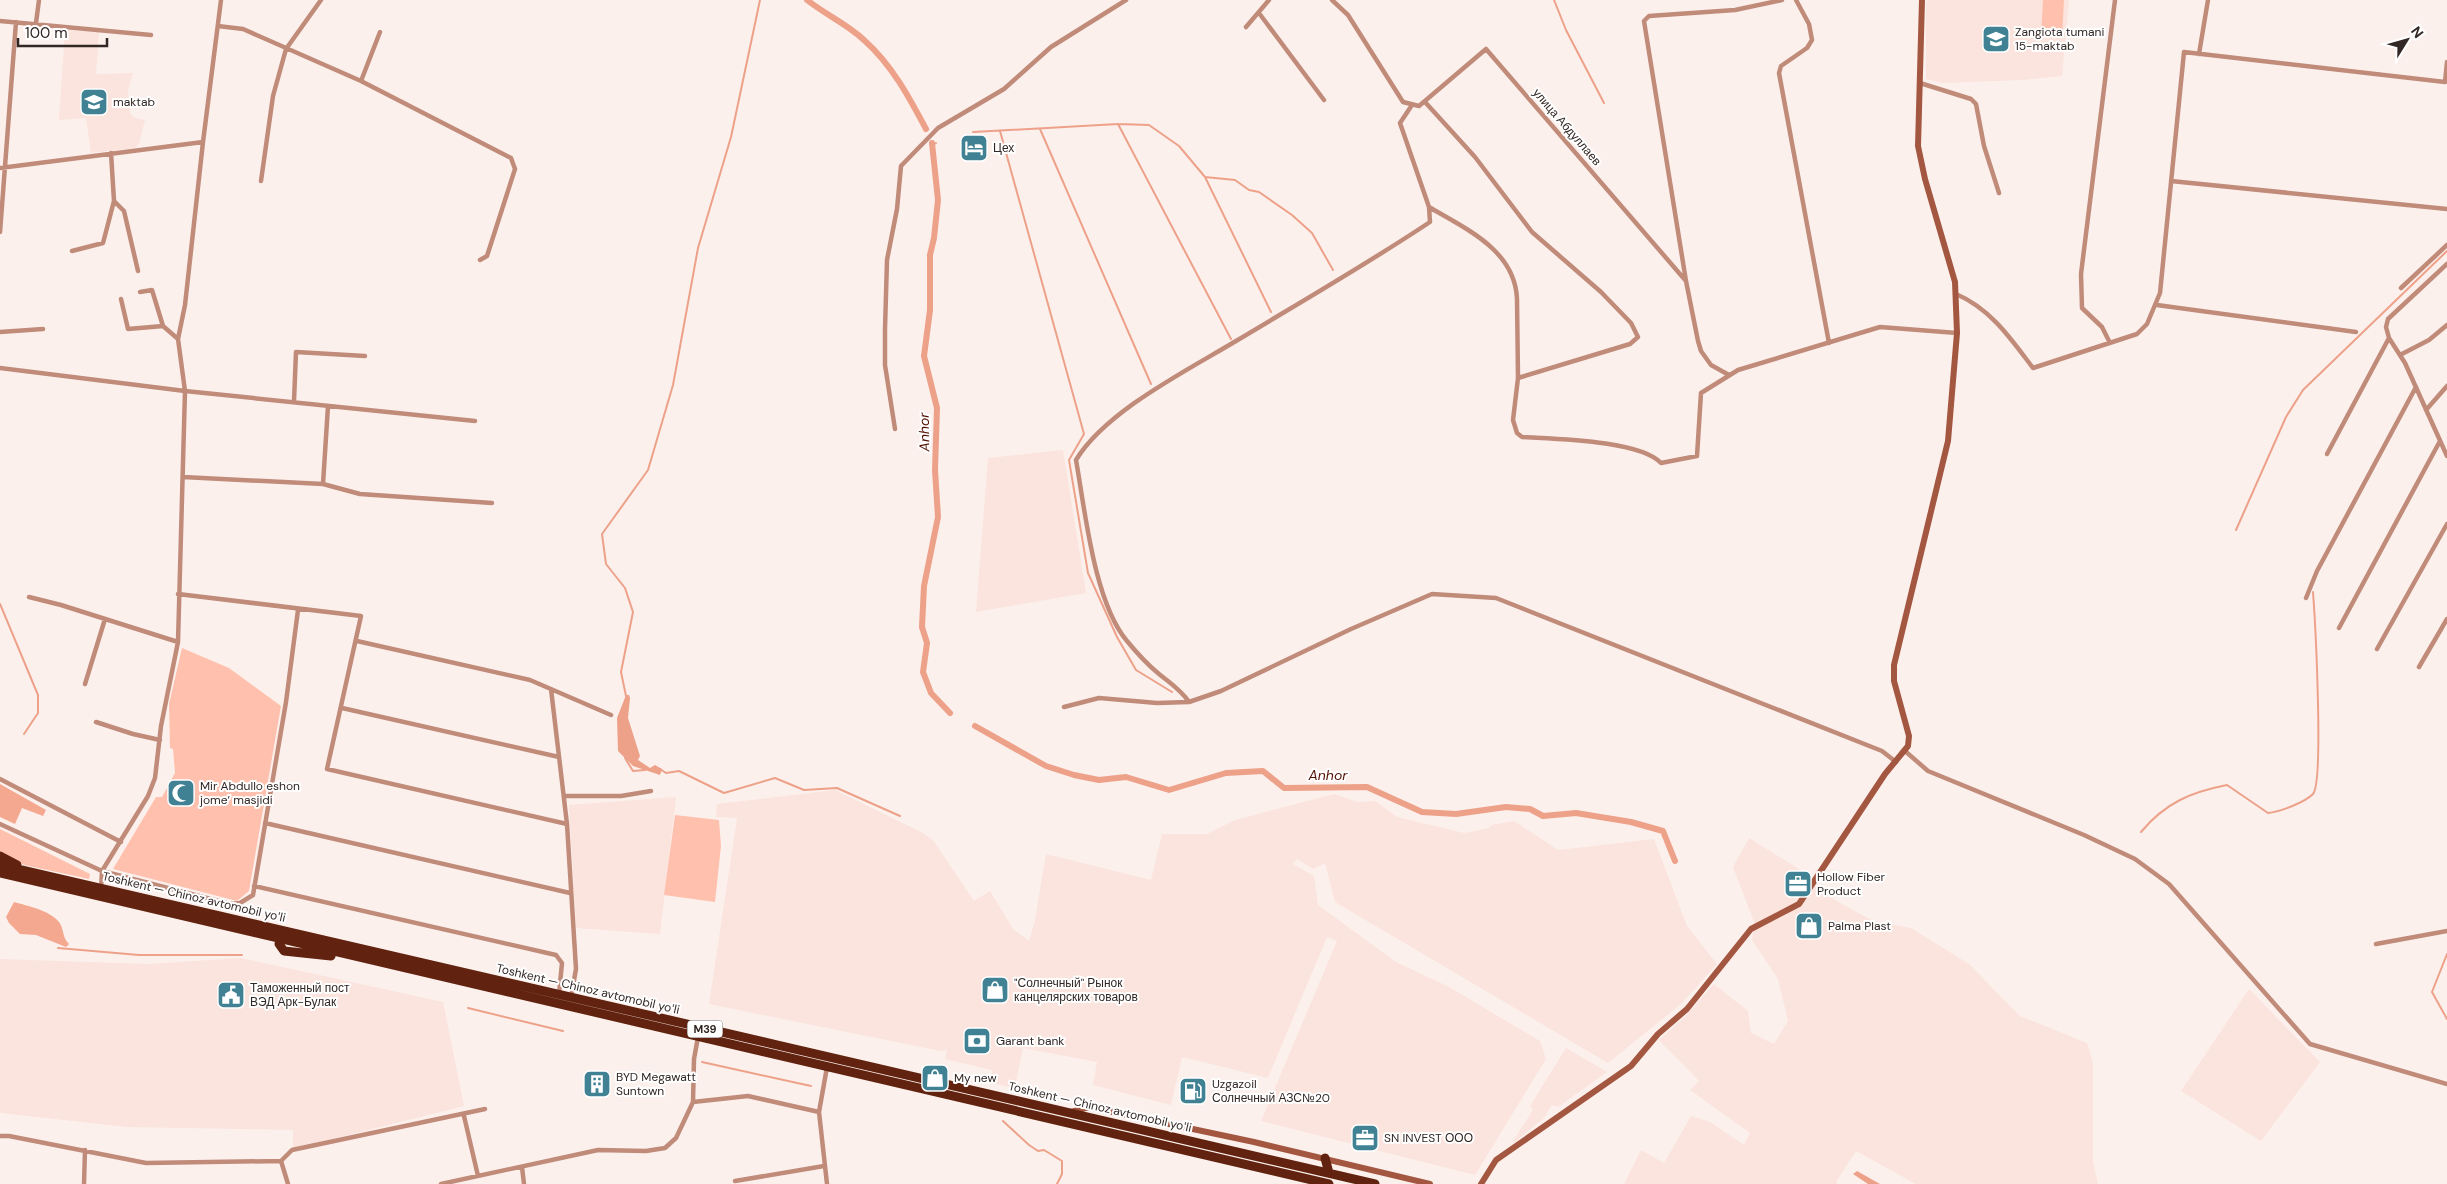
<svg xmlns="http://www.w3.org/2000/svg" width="2447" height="1184" viewBox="0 0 2447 1184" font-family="'DM Sans',sans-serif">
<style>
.built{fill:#fae4dd}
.green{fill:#ffc1ad}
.forest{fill:#f5a890}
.water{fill:#eda189}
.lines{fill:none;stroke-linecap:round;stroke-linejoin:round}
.stream{stroke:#eda189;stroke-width:2}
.canal{stroke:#eda189;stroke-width:6}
.street{stroke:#c18b7a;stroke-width:4.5}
.secondary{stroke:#a45740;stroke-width:6}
.highway{stroke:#61230f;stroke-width:9}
.labels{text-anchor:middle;stroke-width:4;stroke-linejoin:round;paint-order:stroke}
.shield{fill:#fff;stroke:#6f6866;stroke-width:1}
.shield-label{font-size:11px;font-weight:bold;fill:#312724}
.poi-label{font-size:12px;fill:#312724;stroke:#fff;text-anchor:start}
.street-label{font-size:12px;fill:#312724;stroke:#fff}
.water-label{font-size:14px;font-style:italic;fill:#531100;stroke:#fff}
</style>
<rect width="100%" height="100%" fill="#fcf0ed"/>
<!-- built -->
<path class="built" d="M1932 0H2069L2062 76 2023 80 1943 83 1926 79V1Z
M65 30 99 32 96 74 133 73 128 90 130 114 135 118 145 120 139 144 135 148 91 153 86 118 59 120Z
M1063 450 1086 593 976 612 988 458Z
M835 790 923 833 933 840 974 901 990 891 1013 929 1029 941 1035 920 1046 854 1151 880 1162 834H1207L1235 820 1334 794 1357 802 1375 801 1397 817 1464 833 1489 828 1491 825 1514 821 1558 850 1654 839 1687 926 1717 964 1681 1004 1608 1063 1335 902 1325 863 1313 869 1297 859 1293 864 1314 876 1318 905 1396 962 1449 987 1540 1041 1546 1059 1475 1175 1261 1121 1337 941 1327 937 1268 1078 1182 1057 1171 1105 1093 1085 1097 1062 1023 1048 1015 1088 990 1083 992 1070 945 1059 947 1050 940 1051 709 1004 737 818 716 817 717 804Z
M676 797 660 934 576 928 569 805Z
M1749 838 1807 874 1826 895 1873 921 1911 928 1969 964 2020 1016 2087 1043 2093 1064V1162L2098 1184H1916L1856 1151 1836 1182 1838 1184H1624L1641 1150 1664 1163 1691 1116 1710 1122 1744 1145 1750 1133 1690 1090 1699 1081 1659 1040 1685 1017 1714 984 1748 1011 1751 1033 1774 1044 1788 1021 1778 979 1752 940 1754 922 1733 867Z
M241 958 443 1002 464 1106 293 1149V1130L126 1127 0 1113V959L148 964Z
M2249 989 2320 1062 2261 1141 2181 1091Z
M1566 1048 1607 1072 1558 1107 1552 1105 1543 1119 1515 1142 1513 1141 1533 1110 1530 1106Z"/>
<!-- green -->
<path class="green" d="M2043 0H2064L2062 37 2041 36Z
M182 648 229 668 281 706 249 891 237 901 113 869 156 797H162L175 773 173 749 170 748 169 704Z
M675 815 719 820 721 846 715 902 664 895Z
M0 829 90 874 89 879 24 865 0 852Z"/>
<!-- forest -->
<path class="forest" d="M0 784 46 810 43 816 22 808 15 824 0 817Z
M14 902C28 906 49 910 59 922 64 928 62 938 69 944L66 947 36 935 20 934 9 923 6 917Z"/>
<!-- water -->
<path class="water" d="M626 695H629L630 698 628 718 640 756 638 760 650 768 655 765 662 769 660 775 633 766 618 751 617 718Z
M1857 1171 1880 1184H1868L1853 1174Z"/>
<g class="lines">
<!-- stream -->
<path class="stream" d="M1554 0 1566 30 1604 103
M1118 124 1231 339
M1040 129 1151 384
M1000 131 1084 434 1069 460 1088 573 1117 637 1136 670 1172 692
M973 132 1118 124 1149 125 1179 146 1205 177 1271 312
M933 145 936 143
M1205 177 1235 180 1249 190 1259 192 1292 215 1312 233 1333 270
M2236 530 2286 417 2303 390 2447 251
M0 604 38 695V713L24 734
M626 696 621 672 633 612 625 588 606 564 602 534 648 470 673 385 698 248 731 137 760 0
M625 758 633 771 645 770
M660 769 666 773 679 771 724 793 775 778 804 790 837 788 900 816
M2141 832C2165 803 2191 792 2227 785L2268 813C2279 812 2304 803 2313 794 2324 781 2315 619 2313 592
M58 948 139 955H242
M2447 954 2432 992 2447 1019
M468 1008 563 1031
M702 1062 811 1086
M1003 1121 1029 1145 1038 1151 1044 1150 1062 1161V1174L1057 1184"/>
<!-- canal -->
<path class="canal" d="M807 0C826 15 847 24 864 40 892 65 909 97 926 129
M932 143 938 200 934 238 930 255V310L924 356 937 408 935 470 938 517 924 586 922 627 927 643 923 672 931 693 950 713
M975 726 1046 766 1074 775 1099 780 1126 777 1169 790 1226 773 1263 771 1284 788 1367 787 1422 812 1456 814 1506 807 1530 809 1543 816 1576 813 1631 822 1663 831 1675 861"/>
<!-- street -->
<path class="street" d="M1332 0 1348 15 1403 102 1419 106 1486 49 1686 281
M1796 0 1809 24 1812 40 1807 48 1781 66 1779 73 1829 343
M1259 13 1324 100
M0 21 151 35
M36 23 39 0
M218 26 243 29 361 81 511 158 515 169 487 256 480 260
M1246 27 1269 0
M2199 54 2208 0
M361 81 380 32
M1920 83 1971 99 1976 104 1984 146 1999 193
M1425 102 1475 157 1532 232 1601 292 1631 323 1638 337 1630 344 1518 378
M0 168 203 142
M261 181 273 96 286 49 321 0
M2171 181 2447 209
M114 201 124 211 138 271
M1429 207C1466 229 1515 250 1517 299L1518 378 1513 420 1517 433 1522 437C1554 439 1639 440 1661 463L1697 456 1701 393 1738 370 1880 327 1957 333
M0 232 16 22
M72 251 103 243 114 201 111 153
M2447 264 2388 319 2386 327 2389 338 2405 363 2447 456
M2401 288 2447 245
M140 292 152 290 163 326 178 339
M1956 294C1991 309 2011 339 2033 368L2137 334 2147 324 2160 293 2184 52 2445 82 2447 62
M121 299 128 329 163 326
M2157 305 2356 332
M0 332 43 329
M2110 343 2102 327 2082 308 2081 274 2115 0
M2400 355 2429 340 2447 325
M0 368 185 391 475 421
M1729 375 1711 365 1701 351 1698 341 1686 281 1644 21 1649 16 1735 10 1782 0
M294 401 296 352 365 356
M2426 410 2447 386
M895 429 885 365V329L887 260 897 209 901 166 938 128 1004 89 1051 47 1126 0
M2327 454 2389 338
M183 477 323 484 360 494 492 503
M323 484 328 406
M178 594 361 616 327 769 567 824
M29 597 61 605 178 642
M2306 598 2317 571 2416 387
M2339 628 2440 441
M357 641 530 680 611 715
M2377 649 2447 524
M2419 667 2447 619
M85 684 105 619
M551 689 567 824 576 969 571 997
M1189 702C1181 690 1170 683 1159 674 1148 665 1136 652 1127 641 1094 602 1085 510 1076 460 1106 411 1186 371 1236 341 1301 302 1367 264 1430 222L1429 207 1400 123 1412 105
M1064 707 1099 698 1157 703 1189 702 1221 691 1351 629 1432 594 1496 598 1882 751 1896 762
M342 708 559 757
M96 722 133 734 160 740
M1905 751 1928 771 2084 835 2135 859 2169 884 2310 1044 2447 1084
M0 779 121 842
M564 796H621L651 791
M265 823 570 893
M0 824 102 871 230 904 240 903 253 895 286 702 298 610
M254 886 556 955 562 963 559 994
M101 889 102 871 148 796 155 778 161 726 178 642 185 391 178 339 185 305 203 142 221 0
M2376 944 2447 931
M693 1102 748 1096 819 1112
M464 1116 478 1176
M0 1136H9L146 1163 281 1161 288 1184
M281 1161 292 1150 485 1109
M522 1167 524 1184
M735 1181 824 1166
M84 1184 85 1150
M441 1184 598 1150 646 1151 665 1148 676 1138 693 1102 694 1059 698 1037
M827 1184 819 1112 827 1067"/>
<!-- secondary -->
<path class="secondary" d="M1071 1112 1089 1107 1254 1142 1430 1184
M1481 1184 1496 1160 1631 1066 1658 1034 1687 1009 1751 929 1799 904 1885 774 1908 746 1909 736 1894 681V665L1948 441 1957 333 1955 282 1925 179 1918 146 1922 0"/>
<!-- highway -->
<path class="highway" d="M0 856 17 865
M0 865C458 971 917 1077 1375 1184
M0 873 1329 1184
M282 934 279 944 284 951 331 956
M1325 1158 1329 1173"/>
</g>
<!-- icons -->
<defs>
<symbol id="school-square" viewBox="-11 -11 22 22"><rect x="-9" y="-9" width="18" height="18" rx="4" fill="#408293" stroke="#fff"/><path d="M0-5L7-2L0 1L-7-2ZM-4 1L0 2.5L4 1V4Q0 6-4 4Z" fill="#fff"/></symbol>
<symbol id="hotel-square" viewBox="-11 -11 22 22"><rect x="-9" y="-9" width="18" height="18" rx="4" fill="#408293" stroke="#fff"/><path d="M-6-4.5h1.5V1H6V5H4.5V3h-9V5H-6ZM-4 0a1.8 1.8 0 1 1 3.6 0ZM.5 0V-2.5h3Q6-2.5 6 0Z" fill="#fff"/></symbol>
<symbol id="mosque-square" viewBox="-11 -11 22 22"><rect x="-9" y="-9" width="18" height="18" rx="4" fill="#408293" stroke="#fff"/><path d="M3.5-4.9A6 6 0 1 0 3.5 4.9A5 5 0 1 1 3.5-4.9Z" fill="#fff"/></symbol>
<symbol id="office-square" viewBox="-11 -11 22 22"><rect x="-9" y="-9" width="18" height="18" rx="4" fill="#408293" stroke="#fff"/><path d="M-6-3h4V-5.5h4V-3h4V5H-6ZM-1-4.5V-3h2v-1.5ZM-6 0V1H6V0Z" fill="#fff"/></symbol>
<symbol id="shop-square" viewBox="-11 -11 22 22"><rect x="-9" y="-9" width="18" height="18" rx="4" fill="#408293" stroke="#fff"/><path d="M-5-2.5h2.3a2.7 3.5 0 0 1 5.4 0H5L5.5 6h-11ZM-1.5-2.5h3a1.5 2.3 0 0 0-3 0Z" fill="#fff"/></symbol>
<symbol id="civic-square" viewBox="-11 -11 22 22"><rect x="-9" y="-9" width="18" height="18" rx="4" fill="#408293" stroke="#fff"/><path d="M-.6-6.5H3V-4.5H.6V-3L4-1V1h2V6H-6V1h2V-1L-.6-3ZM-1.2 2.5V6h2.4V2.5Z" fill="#fff"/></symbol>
<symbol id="bank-square" viewBox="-11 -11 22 22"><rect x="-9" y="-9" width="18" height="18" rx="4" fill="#408293" stroke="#fff"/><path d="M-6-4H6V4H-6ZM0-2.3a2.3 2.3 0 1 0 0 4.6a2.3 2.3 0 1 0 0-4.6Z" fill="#fff"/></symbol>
<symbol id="building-square" viewBox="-11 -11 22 22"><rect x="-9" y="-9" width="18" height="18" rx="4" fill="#408293" stroke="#fff"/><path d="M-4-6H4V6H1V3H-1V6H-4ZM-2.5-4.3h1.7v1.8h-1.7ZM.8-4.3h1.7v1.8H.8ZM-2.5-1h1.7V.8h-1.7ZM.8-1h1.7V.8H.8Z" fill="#fff"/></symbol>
<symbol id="fuel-square" viewBox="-11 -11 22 22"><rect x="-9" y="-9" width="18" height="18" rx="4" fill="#408293" stroke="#fff"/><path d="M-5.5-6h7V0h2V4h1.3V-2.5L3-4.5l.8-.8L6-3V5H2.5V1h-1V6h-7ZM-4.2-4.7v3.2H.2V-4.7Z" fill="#fff"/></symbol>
</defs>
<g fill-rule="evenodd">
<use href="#school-square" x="1980" y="23" width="32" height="32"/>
<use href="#school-square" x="78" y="86" width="32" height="32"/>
<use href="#hotel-square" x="958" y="132" width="32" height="32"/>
<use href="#mosque-square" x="165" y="777" width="32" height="32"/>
<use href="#office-square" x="1782" y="868" width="32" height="32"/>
<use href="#shop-square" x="1793" y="910" width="32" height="32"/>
<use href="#shop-square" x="979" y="974" width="32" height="32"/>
<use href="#civic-square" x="215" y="979" width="32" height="32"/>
<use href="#bank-square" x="961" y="1025" width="32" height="32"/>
<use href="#shop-square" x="919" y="1062" width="32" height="32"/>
<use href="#building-square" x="581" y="1068" width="32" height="32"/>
<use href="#fuel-square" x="1177" y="1075" width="32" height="32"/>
<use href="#office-square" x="1349" y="1122" width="32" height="32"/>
</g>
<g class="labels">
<!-- shield labels -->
<rect class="shield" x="687.5" y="1020.5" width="35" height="17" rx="4"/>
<g class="shield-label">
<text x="705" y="1033">M39</text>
</g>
<!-- poi labels -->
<g class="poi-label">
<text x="2015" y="36">Zangiota tumani<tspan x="2015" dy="14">15-maktab</tspan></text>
<text x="113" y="106">maktab</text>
<text x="993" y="152">Цех</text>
<text x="200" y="790">Mir Abdullo eshon<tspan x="200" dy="14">jome’ masjidi</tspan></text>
<text x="1817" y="881">Hollow Fiber<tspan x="1817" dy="14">Product</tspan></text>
<text x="1828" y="930">Palma Plast</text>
<text x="1014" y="987">"Солнечный" Рынок<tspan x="1014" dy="14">канцелярских товаров</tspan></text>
<text x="250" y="992">Таможенный пост<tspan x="250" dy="14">ВЭД Арк-Булак</tspan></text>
<text x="996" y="1045">Garant bank</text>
<text x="616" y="1081">BYD Megawatt<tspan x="616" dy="14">Suntown</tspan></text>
<text x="954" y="1082">My new</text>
<text x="1212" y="1088">Uzgazoil<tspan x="1212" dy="14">Солнечный АЗС№20</tspan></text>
<text x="1384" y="1142">SN INVEST ООО</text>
</g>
<!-- street labels -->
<g class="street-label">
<text transform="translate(1567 127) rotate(49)" y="4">улица Абдуллаев</text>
<text transform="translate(194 897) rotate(13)" y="4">Toshkent — Chinoz avtomobil yoʻli</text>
<text transform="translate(588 989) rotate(13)" y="4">Toshkent — Chinoz avtomobil yoʻli</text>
<text transform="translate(1100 1107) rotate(13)" y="4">Toshkent — Chinoz avtomobil yoʻli</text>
</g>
<!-- water labels -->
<g class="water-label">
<text transform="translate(924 432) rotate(-91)" y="5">Anhor</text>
<text x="1328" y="780">Anhor</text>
</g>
</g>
<!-- north arrow -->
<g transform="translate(2407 40) rotate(53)" stroke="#ffffff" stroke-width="4" paint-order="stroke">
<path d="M0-4L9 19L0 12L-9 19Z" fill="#312724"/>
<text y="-8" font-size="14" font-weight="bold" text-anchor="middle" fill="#312724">N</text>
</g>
<!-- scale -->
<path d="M18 38v8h89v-8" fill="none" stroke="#312724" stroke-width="2.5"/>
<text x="25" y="38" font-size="15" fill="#312724" stroke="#ffffff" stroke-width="4" paint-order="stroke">100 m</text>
</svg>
